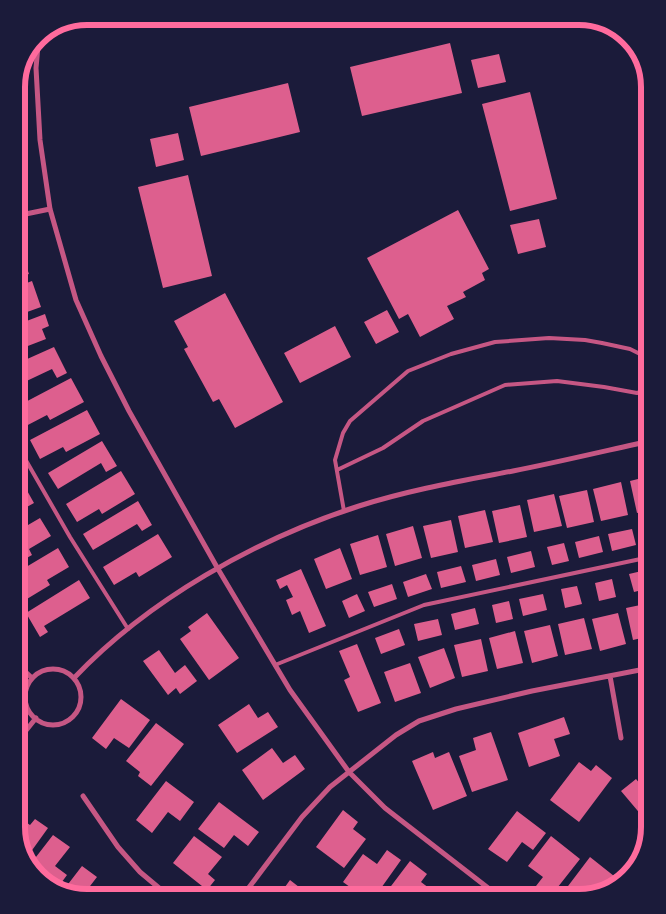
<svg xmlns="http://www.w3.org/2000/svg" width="666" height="914" viewBox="0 0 666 914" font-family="'PT Serif',serif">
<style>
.building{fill:#dd5f8e}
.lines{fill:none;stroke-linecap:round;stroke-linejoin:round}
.service{stroke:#c65784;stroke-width:4}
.minor{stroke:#c65784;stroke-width:5}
.rim{fill:none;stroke:#ff6b9d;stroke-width:6}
</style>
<rect width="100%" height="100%" fill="#1b1b3a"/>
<!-- building -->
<path class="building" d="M450 43 462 93 362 116 350 67Z
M499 54 506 82 478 88 471 60Z
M288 83 300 132 201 156 189 107Z
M530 92 557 199 510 211 482 104Z
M178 133 184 160 156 167 150 139Z
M188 175 212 276 163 288 138 187Z
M458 210 489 269 482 273 485 280 463 292 466 297 447 306 454 319 420 337 408 314 399 319 367 258Z
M539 219 546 247 518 254 510 225Z
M20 248 29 274 16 278V249Z
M32 281 41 307 16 316V287Z
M225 293 283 402 235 428 219 399 213 402 184 349 188 347 174 321Z
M387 310 399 332 376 344 364 322Z
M45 314 49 326 42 329 46 339 20 349 16 343V325Z
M335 326 351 357 300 383 284 353Z
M54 347 67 373 57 378 52 369 16 386V364Z
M71 378 84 402 50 420 47 415 24 427 16 412V407Z
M87 410 100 434 66 452 63 447 40 459 30 440Z
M102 441 117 466 106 472 101 463 58 489 48 473Z
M121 471 135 494 102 514 99 509 77 522 66 504Z
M650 476V510L637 513 630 481Z
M621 482 628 515 601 521 593 489Z
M25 487 34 503 16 513V492Z
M587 490 594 522 567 528 559 496Z
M554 494 562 526 534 532 527 500Z
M138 501 152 525 142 531 137 524 93 550 83 534Z
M520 505 527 537 499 543 492 511Z
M485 510 493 542 465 548 458 516Z
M40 518 51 536 29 549 32 555 16 564V532Z
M451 520 458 552 431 558 423 526Z
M413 526 422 558 395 566 386 534Z
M650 526V543H647L643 527Z
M632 529 636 545 612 551 608 534Z
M158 534 172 557 139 577 136 572 114 585 103 567Z
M378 535 387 567 360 575 350 544Z
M599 536 603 552 579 558 575 542Z
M564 543 569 561 552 565 547 547Z
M58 548 69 567 47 580 50 585 17 605 16 573Z
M340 548 352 579 326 589 314 559Z
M531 551 535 567 511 573 507 557Z
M496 559 500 575 476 581 472 565Z
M461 566 466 582 441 588 437 572Z
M301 569 326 626 309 633 300 611 292 615 286 600 293 597 287 585 280 589 276 580Z
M646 570 650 588 634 592 629 574Z
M426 574 432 589 408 597 403 582Z
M612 579 616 597 599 601 595 583Z
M79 580 90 598 44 626 48 632 40 637 26 613Z
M392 584 397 599 374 607 368 592Z
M577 586 582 604 565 608 561 589Z
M357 594 365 611 349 618 342 601Z
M543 594 547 610 523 616 519 599Z
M509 601 513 619 496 623 492 605Z
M650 603V636L633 640 626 608Z
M475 608 479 624 455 630 451 614Z
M207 613 239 658 209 680 180 639 191 631 188 627Z
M618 613 626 644 600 651 592 619Z
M584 618 592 649 565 655 558 624Z
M438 619 442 635 418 641 414 624Z
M550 625 558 656 532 663 524 631Z
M399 629 405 645 381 654 375 638Z
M515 631 523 663 497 669 489 638Z
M481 639 488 671 462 677 454 645Z
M357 644 381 703 358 712 344 680 350 677 339 651Z
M444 648 455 678 430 688 418 657Z
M159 650 175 673 185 665 197 681 180 694 176 688 168 695 143 661Z
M410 663 421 693 395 702 384 672Z
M121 699 150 720 129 748 114 738 106 749 92 738Z
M249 704 258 718 268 712 278 727 237 753 218 725Z
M564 717 570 734 554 739 560 756 529 767 518 733Z
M156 723 184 744 151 786 138 776 140 772 126 761Z
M491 732 508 780 472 792 459 756 476 750 473 738Z
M272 748 283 763 295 755 305 769 263 800 242 770Z
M433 752 435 758 449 752 467 796 433 810 412 761Z
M579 762 591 771 596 765 612 778 579 822 550 800Z
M636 779 650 796V821L648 823 621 791Z
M166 781 194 802 180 821 168 812 152 833 136 820Z
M219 802 259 832 248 846 234 835 224 848 198 829Z
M343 810 358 822 353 829 366 839 344 868 316 847Z
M517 811 546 833 533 850 522 842 507 862 488 849Z
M16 815 30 825 35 819 48 828 25 860 16 827Z
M53 835 70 847 55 866 67 875 56 890 51 888 29 866Z
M194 836 222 857 208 874 215 880 207 890 173 863Z
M551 836 580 859 550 897 536 886 543 877 528 866Z
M387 850 401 860 374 898H365L343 882 363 854 377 864Z
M590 857 619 880 612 889 580 898H559Z
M410 861 427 874 421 882 433 891 428 898H382Z
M82 866 97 877 87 890 97 898H82L62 892Z
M290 880 313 898H277Z"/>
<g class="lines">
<!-- service -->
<path class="service" d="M16 443 70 537 128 629
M337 470 383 448 423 421 505 385 557 381 604 387 637 393 650 389
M344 511 335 460 343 433 350 421 408 371 451 354 495 342 549 338 585 340 602 343 630 349 650 359
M275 665 424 605 650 557"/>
<!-- minor -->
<path class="minor" d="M39 35 36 68 40 140 50 209 76 300 101 356 129 411 218 569 290 690 349 772 385 808 501 898
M16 216 50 209
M16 663 32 678
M25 697a28 28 0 1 1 56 0a28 28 0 1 1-56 0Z
M610 676 621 738
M74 678C148 600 256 539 359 506 409 490 461 481 513 471 559 462 604 451 650 441
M16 743 36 718
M83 796 118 847 140 872 171 898
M241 898 302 817 330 787 396 735 419 721 456 709 532 691 650 668"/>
</g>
<!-- crop -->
<path d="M0 0H666V914H0ZM87 25H579A62 62 0 0 1 641 87V827A62 62 0 0 1 579 889H87A62 62 0 0 1 25 827V87A62 62 0 0 1 87 25Z" fill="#1b1b3a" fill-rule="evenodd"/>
<path class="rim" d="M87 25H579A62 62 0 0 1 641 87V827A62 62 0 0 1 579 889H87A62 62 0 0 1 25 827V87A62 62 0 0 1 87 25Z"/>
</svg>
